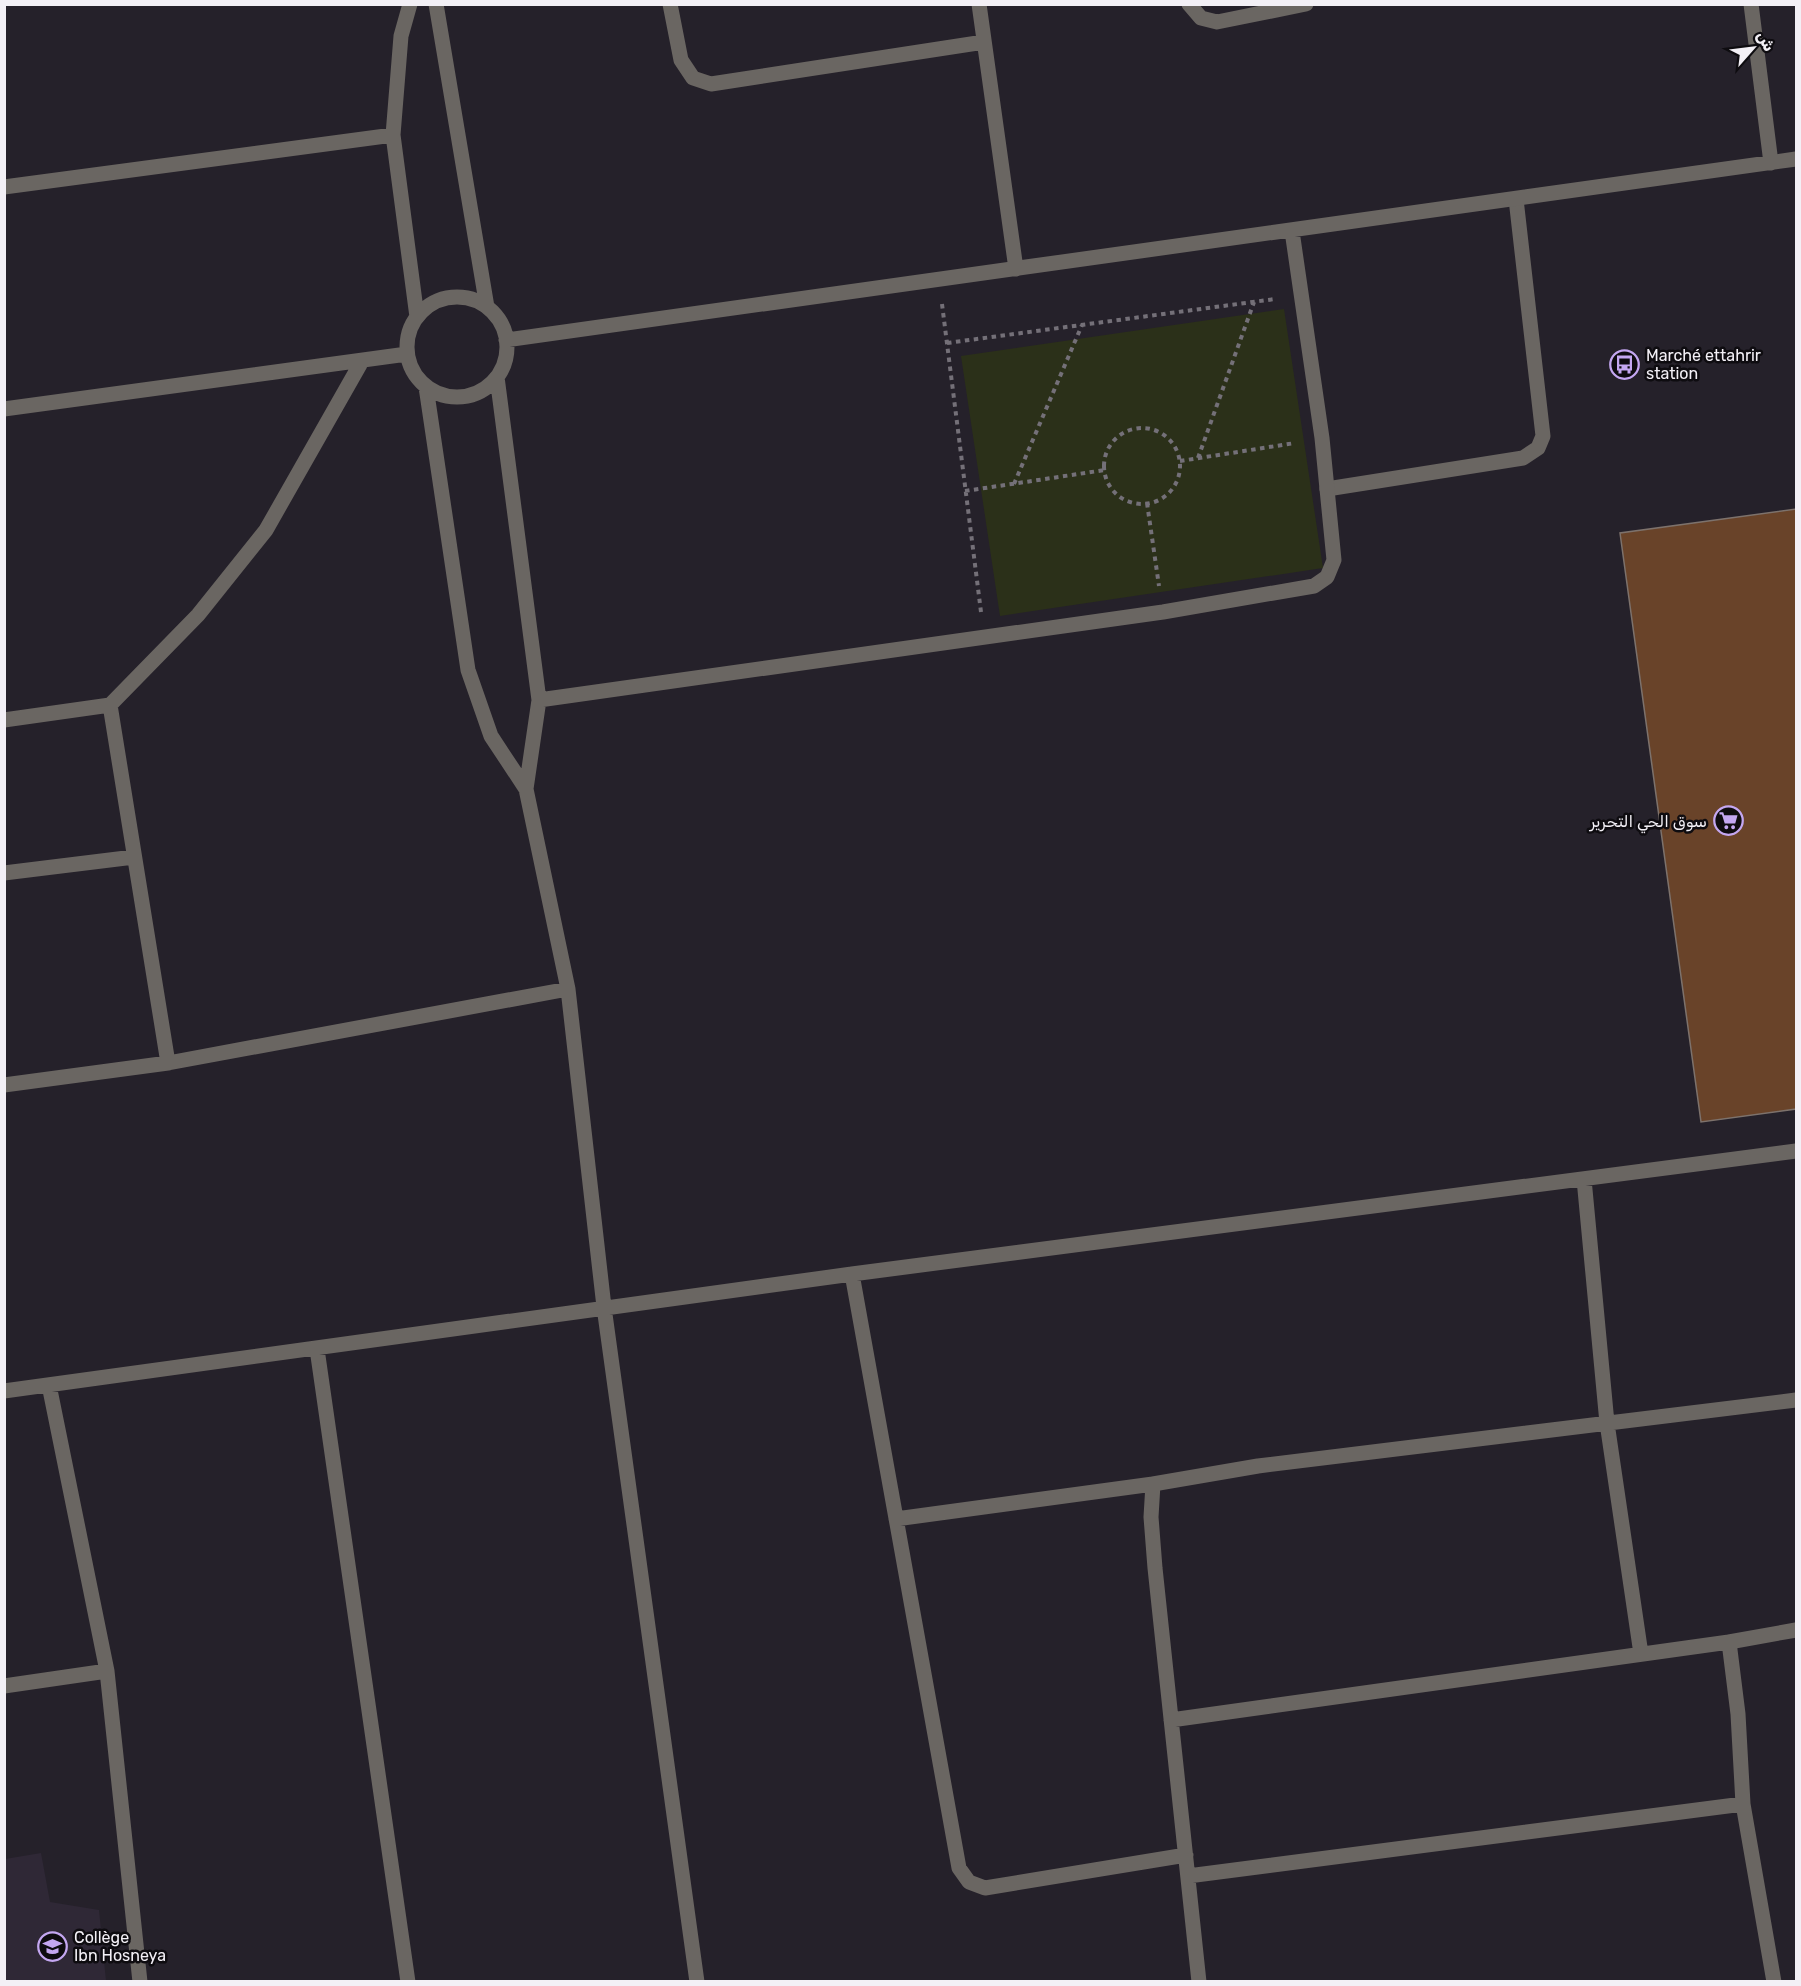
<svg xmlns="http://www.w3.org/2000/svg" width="1801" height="1986" viewBox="0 0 1801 1986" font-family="Rubik,Cairo,sans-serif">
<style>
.built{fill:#2f2836}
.green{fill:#2b3019}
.building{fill:#694329;stroke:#7d726c;stroke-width:1.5}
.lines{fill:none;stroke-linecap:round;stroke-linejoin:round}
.path{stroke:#747078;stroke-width:4;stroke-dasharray:4.5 4.5;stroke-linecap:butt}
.service{stroke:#6a6662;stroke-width:15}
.minor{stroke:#6a6662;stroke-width:15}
.labels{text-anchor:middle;stroke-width:5;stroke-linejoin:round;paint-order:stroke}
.poi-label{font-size:16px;fill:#f3f0f6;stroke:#0e0c10;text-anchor:start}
</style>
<rect width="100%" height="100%" fill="#25212a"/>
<!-- built -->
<path class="built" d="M41 1853 50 1902 99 1910 106 1981H5V1859Z"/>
<!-- green -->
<path class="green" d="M1284 309 1323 568 1000 616 961 356Z"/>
<!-- building -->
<path class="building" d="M1796 509V1109L1701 1122 1620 533Z"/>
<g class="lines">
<!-- path -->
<path class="path" d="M942 304 981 612
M947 343 1275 299
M1104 466a38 38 0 1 1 76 0a38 38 0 1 1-76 0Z
M1198 458 1254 302
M1180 461 1295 443
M1014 484 1082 325
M965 491 1105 470
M1147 503 1159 586"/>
<!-- service -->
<path class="service" d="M1327 489 1523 458 1538 448 1543 436 1516 199"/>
<!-- minor -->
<path class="minor" d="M410 4 401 36 393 135 417 317
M436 4 487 307
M670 4 681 60 693 78 711 84 984 42
M979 4 1016 269
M1189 4 1201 18 1217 22 1306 4
M1751 4 1771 163
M4 187 393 135
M407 347a50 50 0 1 1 100 0a50 50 0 1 1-100 0Z
M506 340 1796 159
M497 377 539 700 526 789 568 989 604 1307 697 1982
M426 387 468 670 491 736 526 789
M4 409 407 354
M539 700 1163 612 1314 586 1327 577 1334 560 1322 438 1292 231
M110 705 168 1063
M4 720 110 705 198 615 266 530 362 361
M4 873 134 857
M4 1085 168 1063 568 989
M1584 1179 1607 1423 1641 1654
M852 1274 959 1868 969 1882 985 1888 1186 1855
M317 1349 408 1982
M49 1385 107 1671 140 1982
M4 1391 852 1274 1796 1151
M896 1519 1153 1484
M1729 1642 1796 1630
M4 1686 107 1671
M1171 1720 1729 1642 1738 1714 1743 1804 1774 1982
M1188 1876 1743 1804
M1199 1982 1155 1568 1151 1517 1153 1484 1258 1466 1796 1400"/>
</g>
<!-- icons -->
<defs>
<symbol id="bus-ring" viewBox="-11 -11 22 22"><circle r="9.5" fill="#0e0c10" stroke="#c4a7f1" stroke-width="1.5"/><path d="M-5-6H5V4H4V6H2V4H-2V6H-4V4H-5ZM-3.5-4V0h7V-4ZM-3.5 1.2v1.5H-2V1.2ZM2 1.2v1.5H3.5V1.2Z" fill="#c4a7f1"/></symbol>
<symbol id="supermarket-ring" viewBox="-11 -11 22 22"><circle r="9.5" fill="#0e0c10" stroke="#c4a7f1" stroke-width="1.5"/><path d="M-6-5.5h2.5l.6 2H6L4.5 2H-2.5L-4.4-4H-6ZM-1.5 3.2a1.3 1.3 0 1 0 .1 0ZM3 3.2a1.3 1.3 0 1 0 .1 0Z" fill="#c4a7f1"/></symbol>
<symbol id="school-ring" viewBox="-11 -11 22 22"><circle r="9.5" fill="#0e0c10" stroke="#c4a7f1" stroke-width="1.5"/><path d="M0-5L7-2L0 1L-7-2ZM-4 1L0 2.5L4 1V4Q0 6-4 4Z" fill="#c4a7f1"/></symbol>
</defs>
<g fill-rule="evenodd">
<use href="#bus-ring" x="1608" y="348" width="33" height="33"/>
<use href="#supermarket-ring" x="1712" y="804" width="33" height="33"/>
<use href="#school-ring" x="36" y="1930" width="33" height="33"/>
</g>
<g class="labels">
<!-- poi labels -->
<g class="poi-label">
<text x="1646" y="361">Marché ettahrir<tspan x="1646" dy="18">station</tspan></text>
<text x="1707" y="827" text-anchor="end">سوق الحي التحرير</text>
<text x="74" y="1943">Collège<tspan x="74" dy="18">Ibn Hosneya</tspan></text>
</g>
</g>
<!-- border -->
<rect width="1801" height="1986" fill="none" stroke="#f3f0f6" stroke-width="12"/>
<!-- north arrow -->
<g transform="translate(1753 48) rotate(62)" stroke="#0e0c10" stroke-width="4.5" paint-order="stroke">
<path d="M0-4.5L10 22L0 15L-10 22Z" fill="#f3f0f6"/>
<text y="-9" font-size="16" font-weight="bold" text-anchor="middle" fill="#f3f0f6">ش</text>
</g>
</svg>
